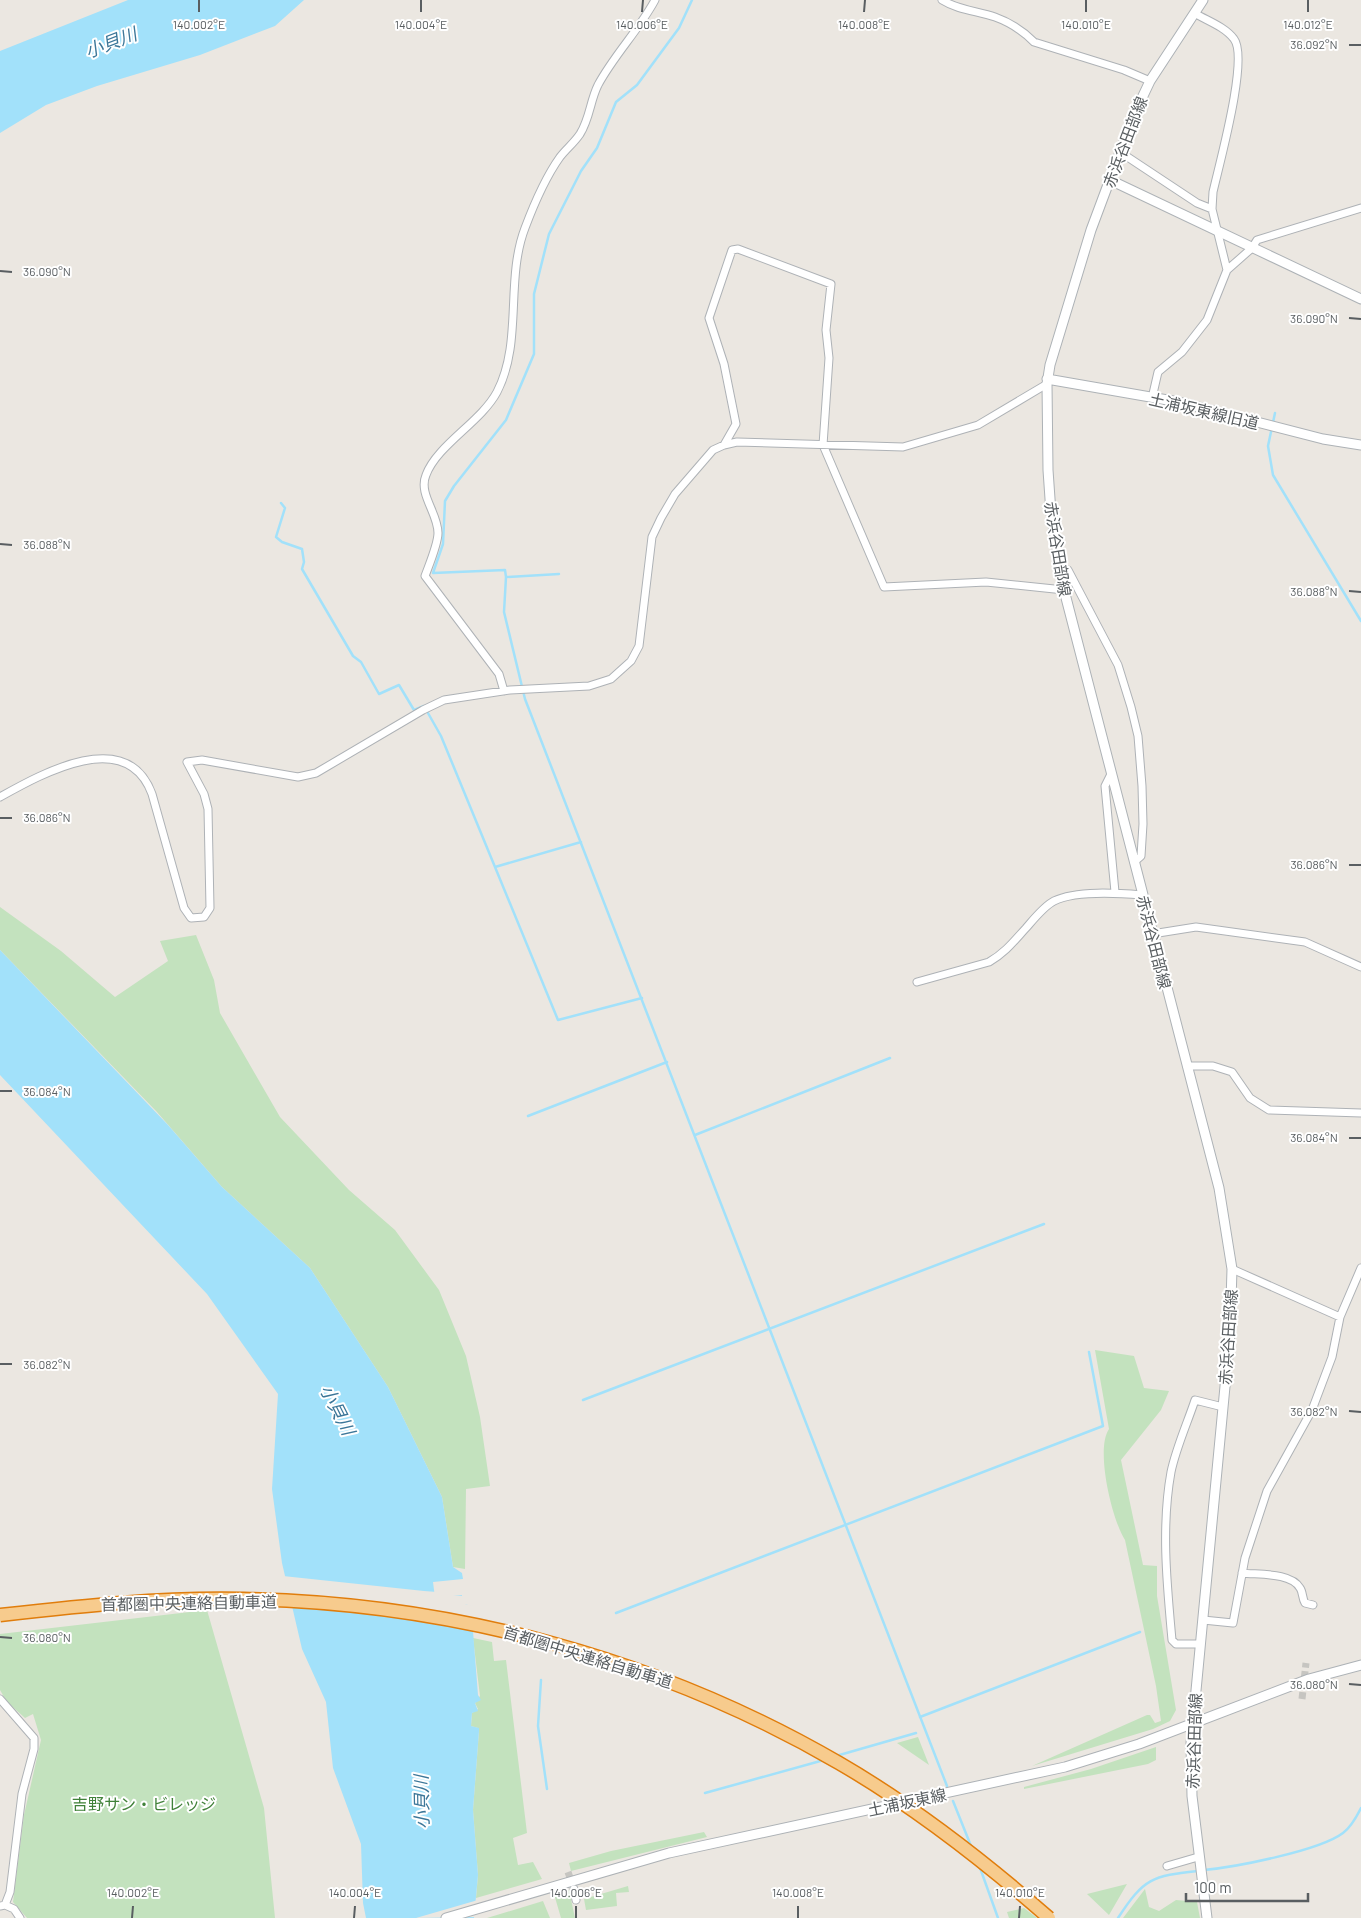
<svg xmlns="http://www.w3.org/2000/svg" width="1361" height="1918" viewBox="0 0 1361 1918" font-family="Barlow,'Noto Sans JP',sans-serif">
<style>
.green{fill:#c3e2be}
.water{fill:#a2e1fa}
.pier{fill:#ebe7e1}
.lines{fill:none;stroke-linecap:round;stroke-linejoin:round}
.stream{stroke:#a2e1fa;stroke-width:2.5}
.street-tunnel{stroke:#c6c5c1;stroke-width:7;stroke-dasharray:7 3.5;stroke-linecap:butt}
.street-casing{stroke:#aeb2b6;stroke-width:9}
.secondary-casing{stroke:#adb2b6;stroke-width:11}
.street{stroke:#fff;stroke-width:7}
.secondary{stroke:#fff;stroke-width:9}
.highway-bridge-casing{stroke:#e07d0c;stroke-width:15;stroke-linecap:butt}
.highway-bridge{stroke:#f7cb8d;stroke-width:12}
.ticks{fill:none;stroke:#595e61;stroke-width:2}
.labels{text-anchor:middle;stroke-width:4;stroke-linejoin:round;paint-order:stroke}
.street-label{font-size:16px;fill:#595e61;stroke:#fff}
.park-label{font-size:16px;fill:#408139;stroke:#fff}
.water-label{font-size:18px;font-style:italic;fill:#3c7799;stroke:#fff}
.ticks-label{font-size:12px;text-anchor:middle;fill:#595e61;stroke:#fff;stroke-width:4;stroke-linejoin:round;paint-order:stroke}
</style>
<rect width="100%" height="100%" fill="#ebe7e1"/>
<!-- green -->
<path class="green" d="M0 907 61 951 115 997 168 961 160 941 196 935 214 980 220 1013 280 1117 349 1190 395 1230 439 1290 466 1356 480 1417 490 1486 466 1489 465 1569 453 1567 442 1497 388 1387 310 1268 222 1187 157 1112 0 950Z
M1095 1350 1134 1356 1144 1388 1169 1391 1161 1410 1121 1460 1143 1565 1157 1566V1596L1176 1710 1170 1721 1153 1729 1032 1766 1147 1715H1150L1155 1723 1161 1721 1156 1686 1125 1540C1112 1520 1095 1449 1109 1429Z
M207 1610 264 1808 275 1918H27L13 1902 24 1815 41 1740 33 1714 25 1718 7 1702 0 1690V1634Z
M473 1638 492 1642 494 1661 506 1660 527 1833 513 1838 518 1865 533 1862 542 1879 476 1898 478 1875 473 1810 479 1731 478 1728 471 1726 472 1713 478 1709 475 1703 480 1696Z
M918 1737 929 1765 897 1743Z
M1156 1747V1760L1148 1764 1024 1789V1787L1091 1769Z
M704 1832 707 1837 571 1871 569 1863 611 1851Z
M1127 1884 1109 1915 1087 1894Z
M628 1886 629 1892 616 1893 617 1906 586 1910 584 1899Z
M1145 1889 1149 1907 1159 1911 1176 1900 1197 1902 1200 1918H1123Z
M569 1890 575 1918H561L554 1894Z
M543 1901 550 1918H487Z
M1024 1908 1037 1918H1009L1007 1912Z"/>
<!-- water -->
<path class="water" d="M128 0H304L275 26 200 55 97 86 46 105 0 133V51Z
M0 950 168 1125 222 1187 310 1268 388 1387 442 1497 453 1567 462 1573 463 1579 433 1582 435 1598 462 1595V1603L471 1606 478 1695 481 1700 475 1703 478 1711 472 1713 471 1726 479 1728V1731L473 1810 478 1875 474 1918H366L363 1903 361 1844 333 1768 326 1702 302 1649 282 1563 272 1489 278 1394 207 1294 0 1075Z"/>
<!-- pier -->
<path class="pier" d="M283 1576 424 1591 437 1592V1595L465 1596V1604L474 1606 475 1631 389 1615 290 1606Z
M478 1900 476 1917 416 1918Z"/>
<g class="lines">
<!-- stream -->
<path class="stream" d="M1275 413 1268 446 1273 475 1361 621
M281 503 285 508 276 537 282 542 302 549 304 562 302 569 353 656 361 662 379 694 399 685 414 710 424 706 441 736 495 867 581 842
M559 574 506 577 504 612 525 699 947 1786
M506 577 505 570 433 573 443 544 445 501 454 486 506 420 534 354V294L549 234 581 171 597 148 616 102 637 85 679 28 692 0
M495 867 558 1020 642 998
M528 1116 667 1062
M695 1135 890 1058
M583 1400 1044 1224
M616 1613 1103 1426 1089 1352
M541 1680 538 1726 547 1789
M920 1717 1140 1632
M836 1756 916 1733
M705 1793 824 1760
M953 1801 971 1846
M979 1865 998 1918
M1204 1870C1235 1867 1319 1851 1343 1833 1351 1827 1356 1818 1361 1808
M1118 1918C1144 1878 1152 1876 1198 1871"/>
<!-- street-tunnel -->
<path class="street-tunnel" d="M1302 1699 1306 1663
M568 1872 573 1886"/>
<defs>
<path id="street" d="M942 0C958 10 977 11 995 17 1009 22 1023 31 1034 42L1124 70 1150 81
M1196 14C1208 21 1225 27 1234 39 1249 58 1219 165 1213 192L1212 209 1227 270
M1120 152 1197 203 1212 209
M1152 398 1158 372 1182 352 1207 320 1227 270 1252 248 1257 240 1361 208
M724 445 736 424 724 364 709 318 732 250 738 249 831 284 826 330 829 358 823 445 884 587 986 582 1064 590
M1059 567 1068 570 1118 665 1131 707 1138 736 1142 786 1143 824 1141 856 1134 862
M504 691 499 674 425 576C429 565 438 544 438 533 438 513 418 494 426 475 437 445 481 422 497 392 523 342 505 280 525 228 534 204 545 178 560 157 566 149 574 143 580 134 590 118 590 101 598 85 614 55 639 30 655 0
M1111 774 1105 786 1115 892
M0 797C43 773 127 726 152 794L184 908 191 918 204 917 210 908 208 809 204 794 187 762 202 760 298 777 316 773 423 710 444 700 510 690 589 686 611 679 631 661 639 646 652 537 661 518 675 494 713 450 724 445 737 442 903 447 978 425 1047 384
M1152 934 1196 927 1305 942 1361 967
M917 982 989 962C1006 952 1014 941 1026 928 1033 920 1044 906 1054 901 1076 890 1118 893 1142 895
M1187 1066H1213L1232 1072 1250 1098 1269 1110 1361 1113
M1232 1269 1340 1317
M1242 1573C1258 1575 1291 1572 1300 1588 1303 1592 1302 1598 1305 1603L1313 1605
M1203 1620 1233 1623 1245 1558 1267 1491 1312 1410 1332 1357 1340 1317 1361 1268
M1200 1644H1176L1172 1640C1167 1585 1161 1527 1171 1472 1176 1448 1187 1424 1195 1400L1223 1407
M0 1699 34 1738V1749L22 1794 10 1892 5 1905
M1167 1866 1198 1857
M574 1889 576 1900
M0 1906 5 1905 14 1909 20 1918"/>
<path id="secondary" d="M1203 0 1150 81 1134 115 1091 230 1050 365 1047 384 1048 470 1051 513 1064 590 1219 1188 1232 1269 1230 1334 1191 1743 1192 1796 1207 1918
M1110 180 1361 299
M1047 379 1179 402 1323 439 1361 445
M446 1918 669 1853 1065 1767 1139 1744 1309 1679 1361 1665"/>
</defs>
<!-- street casing -->
<use href="#street" class="street-casing"/>
<!-- secondary casing -->
<use href="#secondary" class="secondary-casing"/>
<!-- street -->
<use href="#street" class="street"/>
<!-- secondary -->
<use href="#secondary" class="secondary"/>
<defs>
<path id="highway-bridge" d="M0 1615C81 1606 162 1597 244 1599 452 1603 658 1658 839 1763 915 1807 984 1861 1049 1918"/>
</defs>
<!-- highway-bridge casing -->
<use href="#highway-bridge" class="highway-bridge-casing"/>
<!-- highway-bridge -->
<use href="#highway-bridge" class="highway-bridge"/>
</g>
<!-- ticks -->
<path class="ticks" d="M199 12V0M421 12V0M642 12 643 0M864 12 865 0M1086 12V0M1308 12V0M1349 45H1361M0 271 12 272M1349 318 1361 319M0 544 12 545M1349 591 1361 592M0 818H12M1349 865H1361M0 1091H12M1349 1138H1361M0 1364H12M1349 1411 1361 1412M0 1637 12 1638M1349 1684 1361 1685M132 1918 133 1906M354 1918 355 1906M576 1918V1906M798 1918V1906M1019 1918 1020 1906"/>
<g class="labels">
<!-- street labels -->
<g class="street-label">
<text transform="translate(1125 142) rotate(-69)" y="6">赤浜谷田部線</text>
<text transform="translate(1204 411) rotate(13)" y="6">土浦坂東線旧道</text>
<text transform="translate(1058 549) rotate(81)" y="6">赤浜谷田部線</text>
<text transform="translate(1154 942) rotate(76)" y="6">赤浜谷田部線</text>
<text transform="translate(1228 1337) rotate(-86)" y="6">赤浜谷田部線</text>
<text transform="translate(189 1603) rotate(-1)" y="6">首都圏中央連絡自動車道</text>
<text transform="translate(588 1657) rotate(17)" y="6">首都圏中央連絡自動車道</text>
<text transform="translate(1194 1741) rotate(-88)" y="6">赤浜谷田部線</text>
<text transform="translate(907 1802) rotate(-12)" y="6">土浦坂東線</text>
</g>
<!-- park labels -->
<g class="park-label">
<text x="144" y="1810">吉野サン・ビレッジ</text>
</g>
<!-- water labels -->
<g class="water-label">
<text transform="translate(111 43) rotate(-21)" y="6">小貝川</text>
<text transform="translate(337 1410) rotate(63)" y="6">小貝川</text>
<text transform="translate(422 1802) rotate(-91)" y="6">小貝川</text>
</g>
</g>
<g class="ticks-label">
<text x="199" y="29">140.002°E</text>
<text x="421" y="29">140.004°E</text>
<text x="642" y="29">140.006°E</text>
<text x="864" y="29">140.008°E</text>
<text x="1086" y="29">140.010°E</text>
<text x="1308" y="29">140.012°E</text>
<text x="1314" y="49">36.092°N</text>
<text x="47" y="276">36.090°N</text>
<text x="1314" y="323">36.090°N</text>
<text x="47" y="549">36.088°N</text>
<text x="1314" y="596">36.088°N</text>
<text x="47" y="822">36.086°N</text>
<text x="1314" y="869">36.086°N</text>
<text x="47" y="1096">36.084°N</text>
<text x="1314" y="1142">36.084°N</text>
<text x="47" y="1369">36.082°N</text>
<text x="1314" y="1416">36.082°N</text>
<text x="47" y="1642">36.080°N</text>
<text x="1314" y="1689">36.080°N</text>
<text x="133" y="1897">140.002°E</text>
<text x="355" y="1897">140.004°E</text>
<text x="576" y="1897">140.006°E</text>
<text x="798" y="1897">140.008°E</text>
<text x="1020" y="1897">140.010°E</text>
</g>
<!-- scale -->
<path d="M1186 1893v8h122v-8" fill="none" stroke="#595e61" stroke-width="2.5"/>
<text x="1194" y="1893" font-size="15" fill="#595e61" stroke="#ffffff" stroke-width="4" paint-order="stroke">100 m</text>
</svg>
